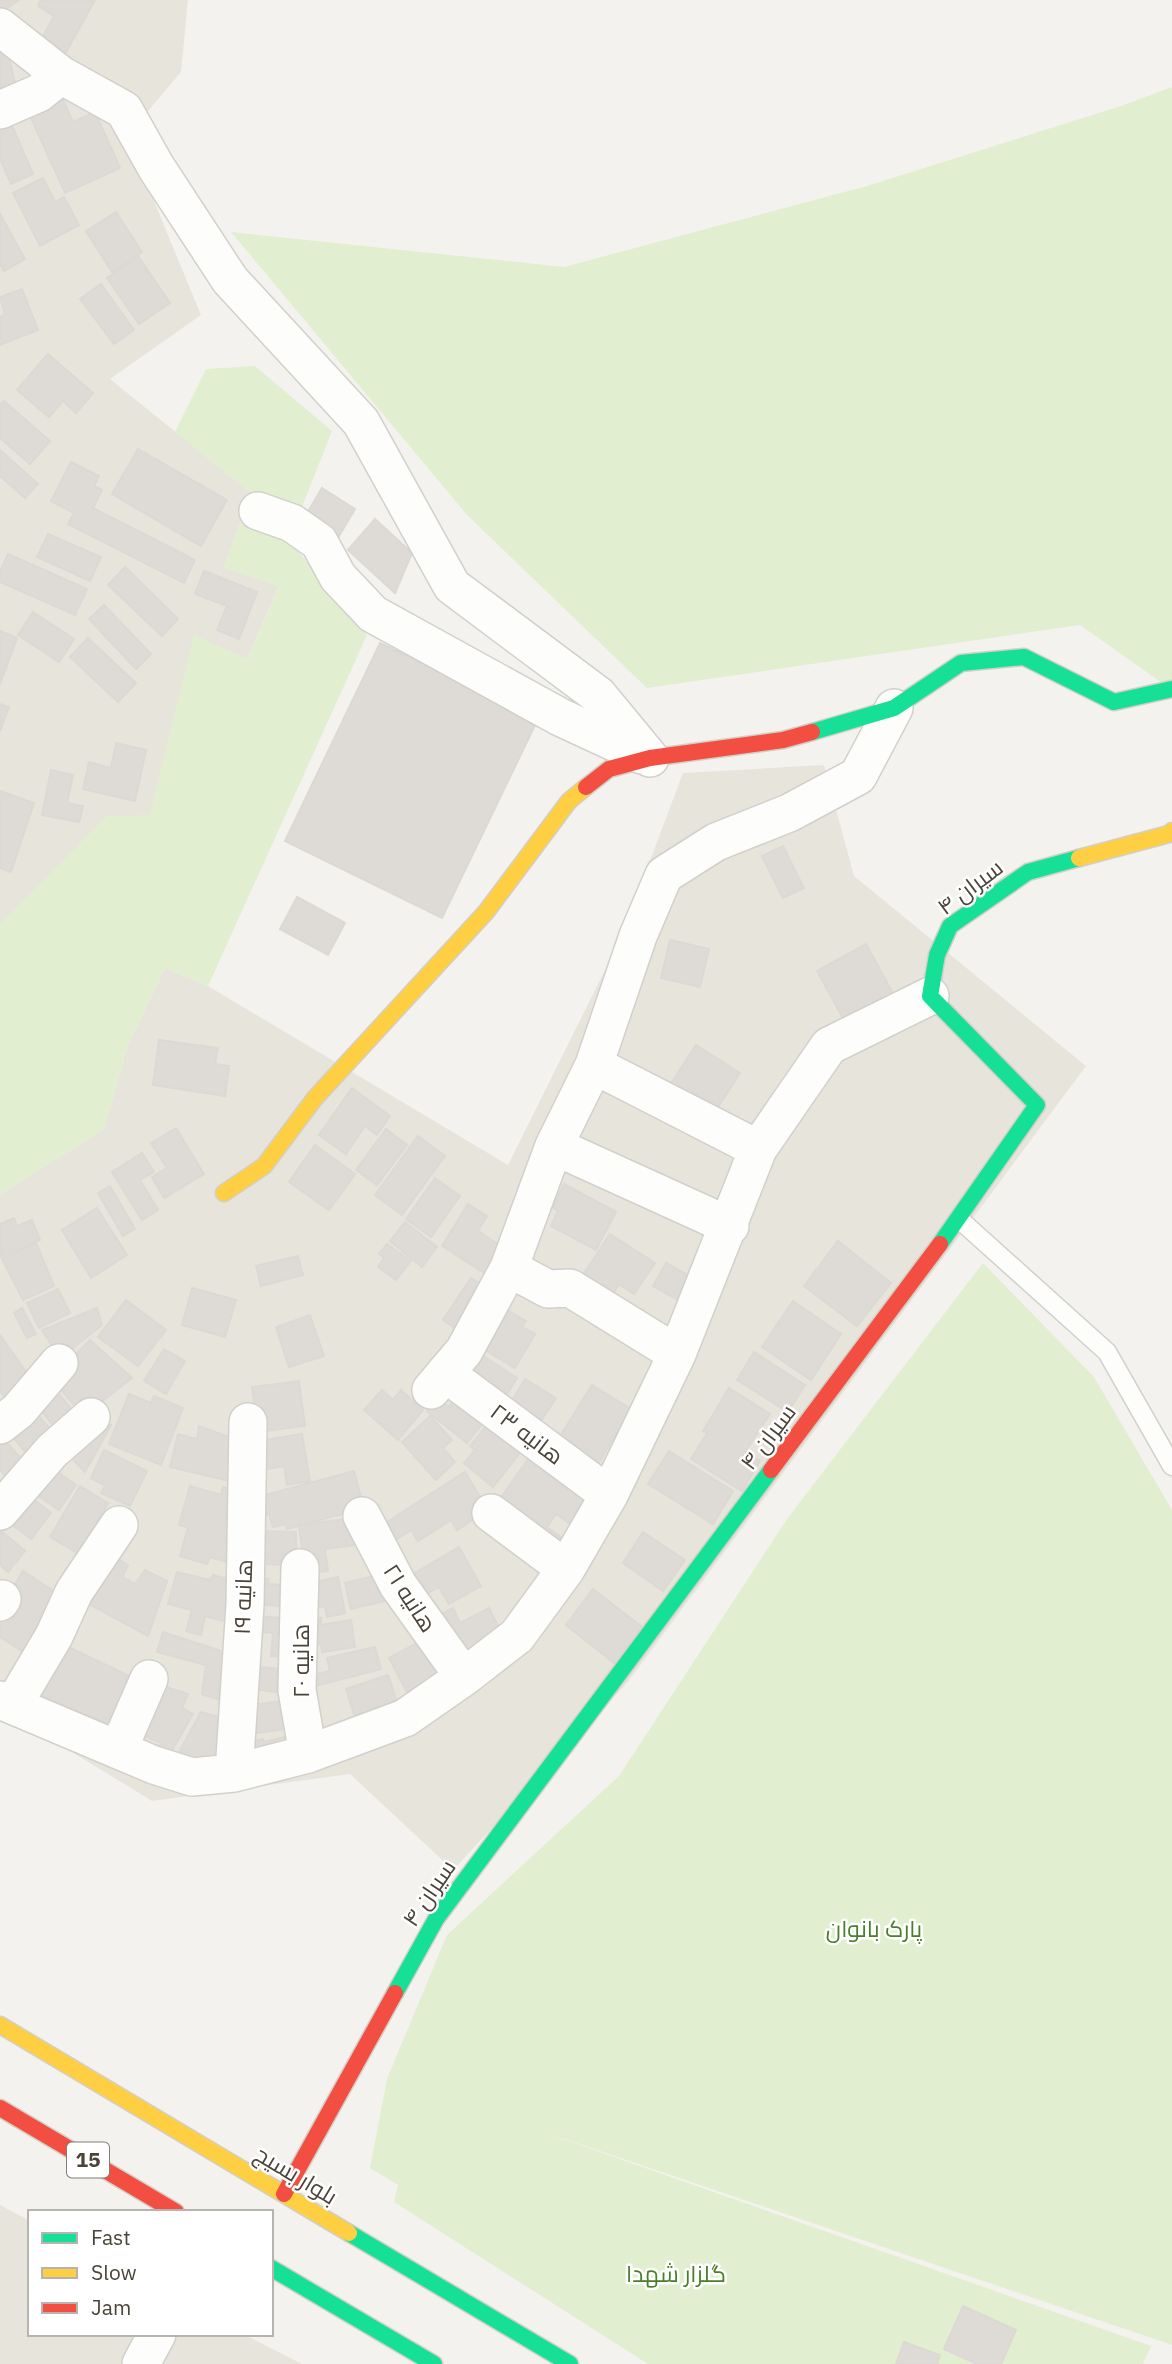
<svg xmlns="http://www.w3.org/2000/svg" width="1172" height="2364" viewBox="0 0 1172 2364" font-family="'IBM Plex Sans',Cairo,sans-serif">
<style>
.residential{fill:#e7e4dc}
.green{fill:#e1eecf}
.building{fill:#dedbd6;stroke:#dcd9d4;stroke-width:2}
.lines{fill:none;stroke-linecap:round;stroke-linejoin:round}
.lane-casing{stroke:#d2d0cb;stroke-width:21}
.street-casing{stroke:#d2d0cb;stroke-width:40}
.fast-casing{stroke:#d3cfc5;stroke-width:19}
.slow-casing{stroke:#d3cfc5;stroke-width:19}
.jam-casing{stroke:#d3cfc5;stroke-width:19}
.lane{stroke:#fdfdfc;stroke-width:18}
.street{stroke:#fdfdfc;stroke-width:37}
.fast{stroke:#16e098;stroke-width:16}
.slow{stroke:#ffcf43;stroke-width:16}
.jam{stroke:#f24e42;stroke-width:16}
.labels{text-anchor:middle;stroke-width:5;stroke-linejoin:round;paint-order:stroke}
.shield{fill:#fff;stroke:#817c74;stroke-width:2}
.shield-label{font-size:21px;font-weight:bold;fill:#4b4439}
.street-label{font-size:23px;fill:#4b4439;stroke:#fff}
.park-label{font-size:23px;fill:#4a7f2a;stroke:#fff}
</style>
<rect width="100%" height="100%" fill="#f4f2ee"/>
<!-- residential -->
<path class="residential" d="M0 0H188L181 72 127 136 201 315 110 379 251 493 224 567 279 586 247 659 194 636 150 816 0 924Z
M824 765 854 876 1086 1066 627 1683 453 1870 350 1774 152 1801 0 1708V1194L104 1129 127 1047 165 968 208 986 508 1165 621 938 683 773Z
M0 2205 30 2221V2334H243L302 2364H0Z"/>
<!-- green -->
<path class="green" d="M1172 87V690L1080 625 647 688 467 515 231 232 564 267 867 186 1121 106Z
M255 366 332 431 289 540 367 635 208 986 165 968 127 1047 104 1129 0 1194V924L107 816 150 815 194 635 247 659 279 587 224 567 251 493 175 432 206 369Z
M983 1263 1094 1377 1172 1510V2345L529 2127 1151 2346 1143 2364H648L394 2202 398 2185 370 2168 387 2079 447 1935 619 1776 787 1519Z"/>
<!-- building -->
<path class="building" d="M0 0H19L3 11Z
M41 0H95L65 54 41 40 54 16 38 6Z
M7 50 18 95 0 100V52Z
M60 94 73 122 95 112 120 168 65 193 27 109Z
M10 121 33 174 11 184 0 159V126Z
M43 178 55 202 64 197 79 225 40 246 13 193Z
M116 212 142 252 112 272 86 231Z
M0 214 25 259 4 271 0 264Z
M138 256 170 303 139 324 107 278Z
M101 284 134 330 114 344 80 299Z
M22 289 38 330 0 345V317L5 315 0 297Z
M48 354 93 393 76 413 63 401 49 417 17 390Z
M4 401 50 441 30 464 0 438V404Z
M138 449 227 500 201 546 112 494Z
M0 450 38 484 25 498 0 476Z
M71 462 99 476 94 486 102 490 93 508 195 560 184 583 68 524 74 513 51 501Z
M322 488 355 509 339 536 306 515Z
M375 519 412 553 395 593 348 550Z
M48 534 101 557 90 581 37 557Z
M8 554 87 589 75 615 0 582V572Z
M125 567 178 619 162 636 108 585Z
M204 571 257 592 239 639 217 630 227 606 195 594Z
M104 605 151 654 136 669 89 619Z
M33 612 74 639 59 662 18 635Z
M0 631 17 638 0 684Z
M88 638 136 683 118 702 70 657Z
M380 643 538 719 442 918 285 841Z
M0 704 9 707 0 731Z
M116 743 146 750 135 801 83 789 89 762 111 768Z
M51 770 73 775 67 803 83 806 79 822 42 815Z
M0 791 34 803 11 872 0 868Z
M783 846 804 888 783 898 762 856Z
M297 897 345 923 328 955 280 929Z
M670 940 709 949 700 987 661 978Z
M866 944 894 995 845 1022 817 971Z
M159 1040 218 1048 215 1064 229 1066 225 1096 153 1085Z
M696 1045 740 1073 711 1118 667 1090Z
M352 1088 390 1116 377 1135 365 1126 346 1154 319 1135Z
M176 1128 204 1174 164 1198 152 1177 167 1168 151 1143Z
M386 1129 407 1145 377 1185 356 1170Z
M418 1136 445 1156 402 1215 375 1195Z
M315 1145 355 1174 329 1210 289 1182Z
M142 1153 154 1172 140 1180 158 1210 142 1220 112 1172Z
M435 1178 460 1196 431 1237 406 1219Z
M564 1184 616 1212 596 1250 551 1226 558 1211 552 1207Z
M110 1186 135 1229 123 1236 98 1193Z
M468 1204 487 1216 478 1231 508 1251 492 1278 442 1246Z
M97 1208 127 1255 91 1278 62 1230Z
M14 1218 17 1226 32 1220 40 1240 0 1257V1224Z
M405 1222 437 1247 422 1267 390 1241Z
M610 1234 655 1263 634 1294 619 1284 613 1294 583 1275Z
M838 1241 891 1283 857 1326 804 1286Z
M36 1243 54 1286 23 1300 2 1259Z
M387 1244 411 1261 396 1280 378 1267 384 1258 379 1254Z
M298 1256 303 1275 261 1286 256 1266Z
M666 1263 701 1282 689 1306 653 1286Z
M471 1278 489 1290 462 1332 443 1320Z
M192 1288 236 1300 225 1337 182 1325Z
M58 1289 70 1313 39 1328 27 1303Z
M126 1300 166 1330 138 1366 98 1337Z
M793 1301 841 1334 811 1380 762 1347Z
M498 1305 526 1321 522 1327 535 1334 515 1368 475 1344Z
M22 1308 36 1334 27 1338 14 1313Z
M97 1308 102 1325 60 1358 42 1330Z
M310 1315 324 1356 289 1367 276 1327Z
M0 1335 36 1386 10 1405 0 1391Z
M90 1340 132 1378 83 1416 52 1379Z
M164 1349 185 1361 166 1394 144 1381Z
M474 1350 517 1378 501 1404 457 1376Z
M754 1352 805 1385 788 1412 737 1380Z
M525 1379 556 1398 537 1427 507 1408Z
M299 1381 305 1426 258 1432 252 1387Z
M51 1385 82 1421 63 1437 33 1401Z
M592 1385 631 1409 592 1474 552 1449Z
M729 1388 770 1414 745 1452 760 1461 742 1491 691 1459 707 1433 703 1431Z
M382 1390 393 1400 401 1390 423 1410 398 1440 364 1410Z
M462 1391 490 1414 467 1443 427 1411 437 1398 449 1407Z
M129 1394 151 1403 154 1396 183 1408 161 1465 109 1444Z
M30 1406 60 1440 35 1463 5 1428Z
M497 1413 530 1440 493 1487 464 1463 475 1450 470 1446Z
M430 1416 452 1440 443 1448 455 1462 436 1480 402 1442Z
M97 1418 111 1425 85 1472 60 1446Z
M199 1426 242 1442 238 1483 170 1467 178 1434 197 1439Z
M302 1434 310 1481 287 1485 284 1466 256 1471 252 1442Z
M0 1435 32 1471 15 1486 0 1470Z
M104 1450 147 1471 130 1506 101 1493 105 1486 91 1478Z
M669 1451 733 1491 713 1524 648 1484Z
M532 1454 599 1503 579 1530 556 1514 547 1527 569 1543 558 1558 499 1500Z
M48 1465 76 1485 59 1510 31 1491Z
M354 1471 364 1508 287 1529 286 1524 273 1527 269 1514 254 1518 250 1499Z
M465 1472 488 1510 457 1530 451 1520 418 1541 411 1530 386 1546 376 1529Z
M80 1486 108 1503 97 1521 111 1529 98 1551 84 1542 77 1553 50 1537Z
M190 1486 221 1495 223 1487 241 1491 234 1564 210 1557 207 1564 180 1556 188 1527 179 1525Z
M23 1491 51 1513 31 1539 2 1517Z
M360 1517 364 1544 325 1549 328 1571 305 1574 299 1525Z
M0 1530 25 1551 8 1572 0 1565Z
M258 1531 296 1532V1565L248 1564Z
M643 1532 685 1560 663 1591 623 1563Z
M459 1547 481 1586 449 1604 439 1587 420 1598 408 1577Z
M107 1552 128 1565 122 1577 135 1584 145 1570 167 1581 148 1636 76 1597Z
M23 1571 66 1599 30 1656 0 1637V1610Z
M177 1572 210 1580 213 1575 238 1582 227 1622 205 1616 201 1635 186 1631 192 1610 168 1604Z
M387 1573 393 1599 351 1609 345 1583Z
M338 1577 345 1613 327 1617 325 1606 311 1609 306 1584Z
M251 1578 269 1579 268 1584 298 1586 297 1607 249 1604Z
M593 1589 646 1630 618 1666 566 1625Z
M453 1608 460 1623 489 1608 502 1634 456 1658 435 1618Z
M254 1616 296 1619 294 1658 271 1656 273 1633 252 1631Z
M321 1618V1625L351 1620 355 1647 322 1652 321 1644 307 1646 304 1621Z
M163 1632 236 1656 229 1703 202 1694 206 1665 157 1652Z
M430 1636 453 1678 411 1700 389 1658Z
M60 1643 146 1684 123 1733 73 1709 70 1717 33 1699Z
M375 1647 381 1669 307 1688 304 1677 330 1671 327 1658Z
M248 1666 278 1669 276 1692 246 1688Z
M388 1675 400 1710 357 1724 346 1689Z
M154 1683 188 1694 182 1708 193 1714 170 1754 158 1749 161 1743 135 1732Z
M289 1700 293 1728 244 1735 240 1707Z
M201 1712 233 1721 224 1764 177 1756Z
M289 1736 292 1746 243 1759 240 1745 263 1739 264 1742Z
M963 2306 1016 2330 1001 2364H977L944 2349Z
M904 2342 940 2355 937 2364H896Z"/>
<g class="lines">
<defs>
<path id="lane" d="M959 1219 1107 1352 1172 1466"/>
<path id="street" d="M0 27 61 75 124 110 156 167 230 280 361 422 452 586 598 695 650 758
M0 110 39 93 61 75
M258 511 292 523 319 542 338 577 373 614 560 717 642 755
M594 1065 758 1149
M554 1146 730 1226
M509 1268 548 1289 570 1288 677 1354
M445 1373 609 1495
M431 1390 464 1351 509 1268 554 1146 594 1065 638 936 664 875 716 842 789 813 858 776 894 708
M0 1425 18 1411 59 1363
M0 1511 52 1451 91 1417
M491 1513 566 1569
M362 1516 398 1585 464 1677
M300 1568 297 1690 308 1754
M0 1602 2 1599
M0 1700 154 1765 192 1777 234 1773 308 1754 405 1718 464 1677 517 1636 566 1569 609 1495 677 1354 758 1149 829 1046 930 996
M13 1705 54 1636 74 1592 119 1525
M118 1750 149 1679
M234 1773 245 1605 248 1422
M141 2364 157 2334"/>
<path id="fast" d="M812 732 894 708 961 663 1024 657 1114 702 1172 689
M940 1244 1037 1105 930 996 937 955 950 926 1028 872 1079 858
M395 1993 436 1919 771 1470
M349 2233 570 2364
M271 2268 434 2364"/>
<path id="slow" d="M1079 858 1169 834 1172 831
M224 1193 264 1166 315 1098 486 912 569 801 586 787
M0 2025 349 2233"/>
<path id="jam" d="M586 787 609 769 650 758 783 740 812 732
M771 1470 940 1244
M0 2108 176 2212
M284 2194 395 1993"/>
</defs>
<!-- lane casing -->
<use href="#lane" class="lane-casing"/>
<!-- street casing -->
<use href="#street" class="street-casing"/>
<!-- fast casing -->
<use href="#fast" class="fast-casing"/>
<!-- slow casing -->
<use href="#slow" class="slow-casing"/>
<!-- jam casing -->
<use href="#jam" class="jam-casing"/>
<!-- lane -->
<use href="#lane" class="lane"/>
<!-- street -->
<use href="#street" class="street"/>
<!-- fast -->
<use href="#fast" class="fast"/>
<!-- slow -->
<use href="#slow" class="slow"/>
<!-- jam -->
<use href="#jam" class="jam"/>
</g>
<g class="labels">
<!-- shield labels -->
<rect class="shield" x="67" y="2142.5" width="42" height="35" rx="5"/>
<g class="shield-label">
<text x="88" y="2167">15</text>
</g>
<!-- street labels -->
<g class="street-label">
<text transform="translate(970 887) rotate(-37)" y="8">سیران ۴</text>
<text transform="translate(527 1434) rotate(37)" y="8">هانیه ۲۳</text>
<text transform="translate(768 1437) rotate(-53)" y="8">سیران ۴</text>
<text transform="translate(243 1597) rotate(-88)" y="8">هانیه ۱۹</text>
<text transform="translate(410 1598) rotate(57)" y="8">هانیه ۲۱</text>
<text transform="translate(301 1661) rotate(-90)" y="8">هانیه ۲۰</text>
<text transform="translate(429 1893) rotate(-56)" y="8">سیران ۴</text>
<text transform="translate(296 2175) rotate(31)" y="8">بلوار بسیج</text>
</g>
<!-- park labels -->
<g class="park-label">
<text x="874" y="1937">پارک بانوان</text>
<text x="676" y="2282">گلزار شهدا</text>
</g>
</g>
<!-- legend -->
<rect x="28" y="2210" width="245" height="126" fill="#ffffff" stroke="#b7b4b0" stroke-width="2"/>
<rect x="42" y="2233" width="35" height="10" fill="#16e098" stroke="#b7b4b0" stroke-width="2"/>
<text x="91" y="2245" font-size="21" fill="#4b4439">Fast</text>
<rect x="42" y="2268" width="35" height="10" fill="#ffcf43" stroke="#b7b4b0" stroke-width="2"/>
<text x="91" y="2280" font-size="21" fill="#4b4439">Slow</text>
<rect x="42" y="2303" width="35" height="10" fill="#f24e42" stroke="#b7b4b0" stroke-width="2"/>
<text x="91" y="2315" font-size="21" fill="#4b4439">Jam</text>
</svg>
